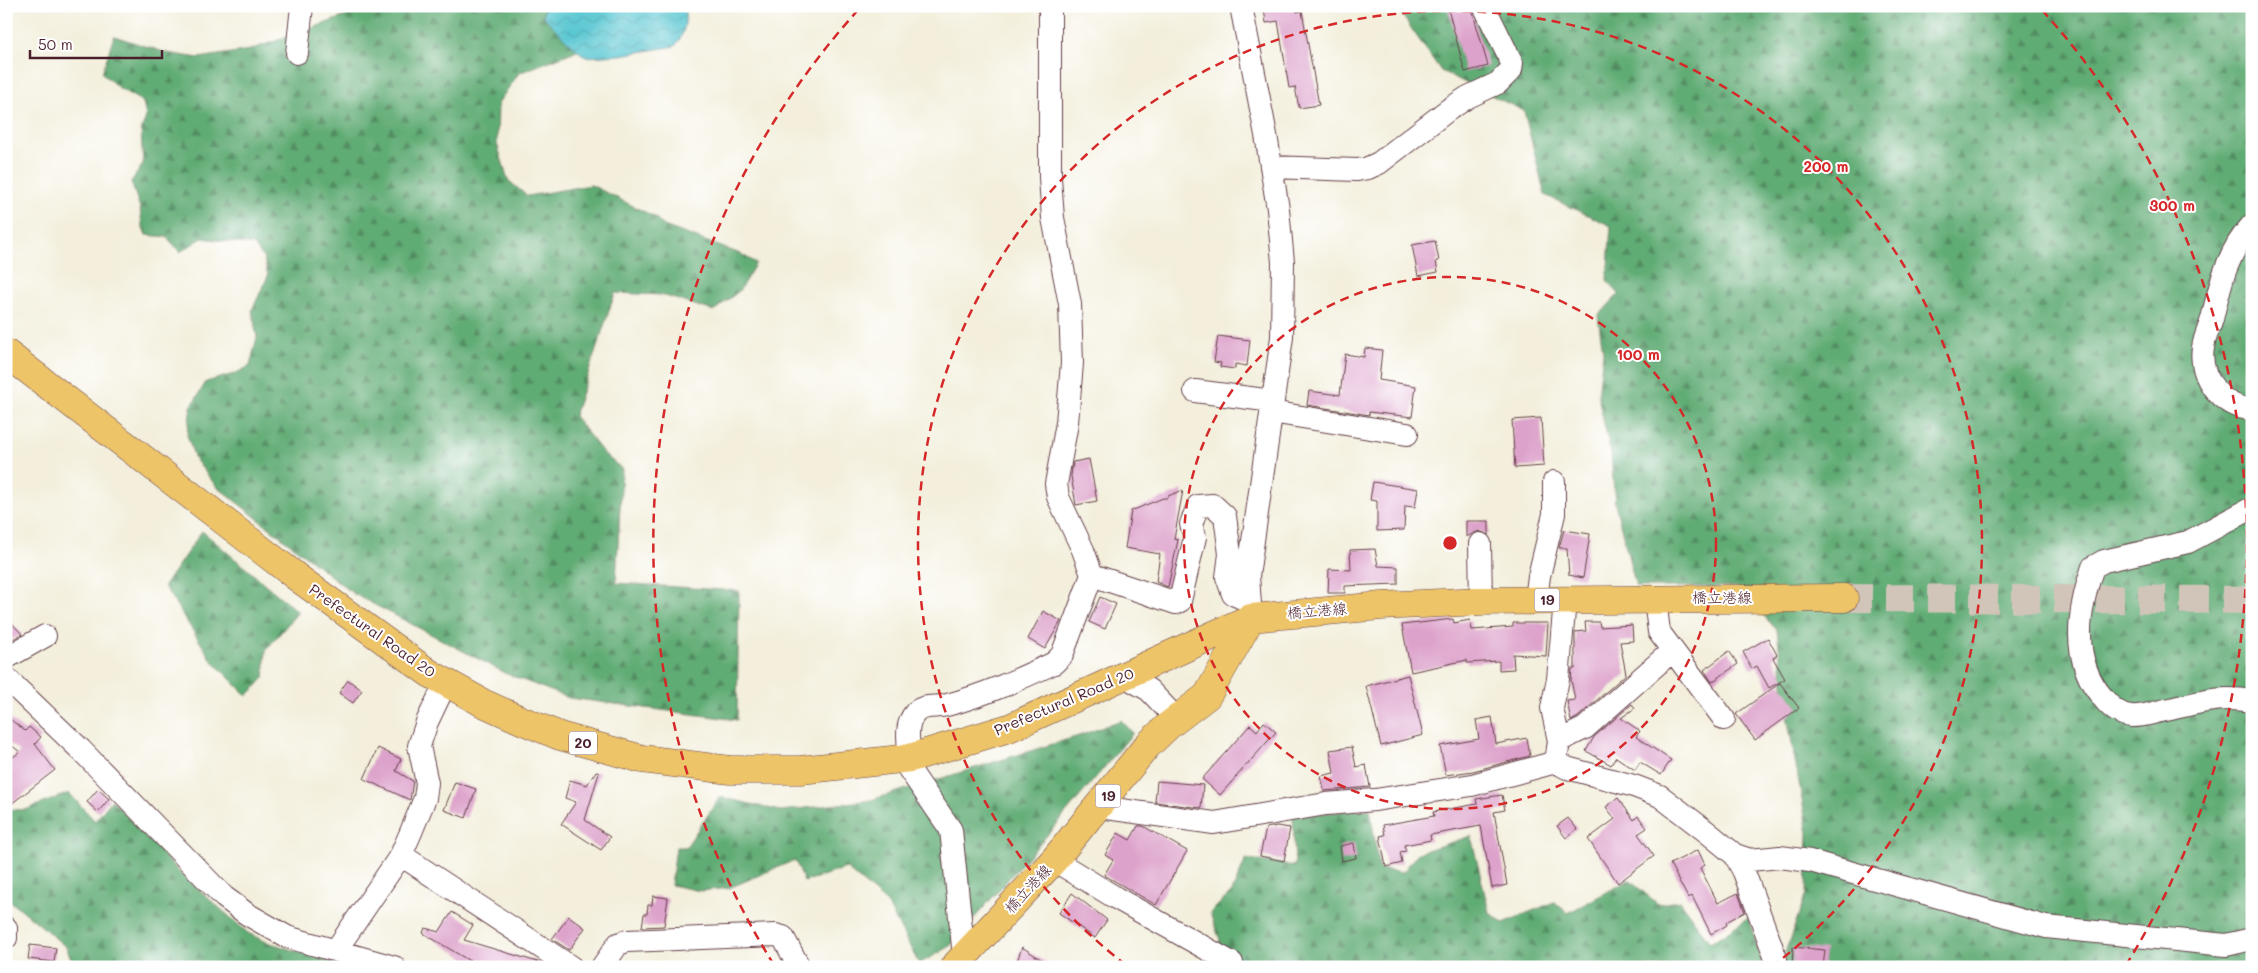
<svg xmlns="http://www.w3.org/2000/svg" width="2258" height="973" viewBox="0 0 2258 973" font-family="Mali,'Klee One',sans-serif">
<style>
.forest{fill:url(#forest-firs);stroke:#556650}
.water{fill:url(#water-waves);stroke:#52737e}
.building{fill:#dda2cb}
.lines{fill:none;stroke-linecap:round;stroke-linejoin:round}
.major-tunnel{stroke:#d1c5b9;stroke-width:28;stroke-dasharray:28 14;stroke-linecap:butt}
.minor-casing{stroke:#633e46;stroke-width:24}
.major-casing{stroke:#633e46;stroke-width:29}
.minor{stroke:#fff;stroke-width:22}
.major{stroke:#eec469;stroke-width:28}
.ring{fill:none;stroke:#d62828;stroke-width:2.5;stroke-dasharray:9 6}
.labels{text-anchor:middle;stroke-width:4;stroke-linejoin:round;paint-order:stroke}
.shield{fill:#fff;stroke:#80626b;stroke-width:1}
.shield-label{font-size:14px;font-weight:bold;fill:#4a1f2b}
.street-label{font-size:15px;fill:#4a1f2b;stroke:#fff}
.centre{fill:#d62828;stroke:#fff;stroke-width:2.5}
.ring-label{font-size:15px;text-anchor:middle;font-weight:bold;fill:#d62828;stroke:#fff;stroke-width:4;stroke-linejoin:round;paint-order:stroke}
</style>
<defs>
<pattern id="forest-firs" width="22" height="20" patternUnits="userSpaceOnUse" patternTransform="scale(1.25)"><rect width="22" height="20" fill="#60ac75"/><path d="M5 1l3.5 6h-7zM16 11l3.5 6h-7z" fill="#518b60"/></pattern>
<pattern id="water-waves" width="16" height="10" patternUnits="userSpaceOnUse" patternTransform="scale(1.25)"><rect width="16" height="10" fill="#5ac7d2"/><path d="M0 5q4-4 8 0t8 0" fill="none" stroke="#50aab4"/></pattern>
</defs>
<rect width="100%" height="100%" fill="#fff"/>
<filter id="ink" filterUnits="userSpaceOnUse"><feTurbulence type="fractalNoise" baseFrequency=".02" numOctaves="2"/><feDisplacementMap in="SourceGraphic" scale="10" xChannelSelector="R" yChannelSelector="G"/><feConvolveMatrix kernelMatrix="1 2 1 2 8 2 1 2 1" color-interpolation-filters="sRGB"/></filter>
<filter id="wash" filterUnits="userSpaceOnUse"><feTurbulence type="fractalNoise" baseFrequency=".0096" numOctaves="4" result="noise"/><feDisplacementMap in="SourceGraphic" scale="20" xChannelSelector="R" yChannelSelector="G"/><feGaussianBlur stdDeviation="1.12" result="paint"/><feColorMatrix in="noise" values="0 0 0 0 0 0 0 0 0 0 0 0 0 0 0 0 0 1.4 0 .05"/><feComposite in="paint" operator="in"/></filter>
<g filter="url(#wash)">
<rect width="100%" height="100%" fill="#f3efdc"/>
<!-- forest -->
<path class="forest" d="M374 6H648L573 52 519 73 498 103 497 144 508 180 527 196 591 185 655 217 664 226 741 254 756 263 739 291 714 311 662 295 615 293 574 416 605 455 622 469 616 583 739 591 737 720 569 698 507 674 354 594 216 486 195 459 187 435 191 407 206 382 234 374 250 366 257 337 252 310 268 276 264 259 254 245 202 238 180 252 167 237 146 235 142 225 140 208 131 182 143 164 141 131 146 117 143 102 119 88 102 73 114 36 167 53 199 58 250 50Z
M1389 6H2252V967H1780L1806 894 1808 833 1786 710 1777 630 1737 587H1636L1615 503 1611 454 1598 396 1603 352 1598 316 1619 294 1607 280 1611 226 1545 195 1524 111 1441 71 1397 8Z
M202 531 298 612 266 650 264 678 247 696 213 662 164 586Z
M1121 720 1133 733 1056 825 949 947 919 964 887 903 846 868 804 882 795 860 729 888 700 891 671 885 676 847H686L720 797 781 811 871 800 1082 735Z
M69 793 95 821 112 800 181 874 248 933 264 941 347 967H75L66 947 21 909 6 899V809L25 810Z
M1370 809 1379 869 1403 872 1418 853 1471 836 1489 912 1503 923 1554 902 1568 913 1629 880 1658 904 1680 901 1710 943 1748 918 1764 967H1212L1220 940 1210 913 1232 892 1246 859 1295 866 1293 816Z"/>
<!-- water -->
<path class="water" d="M545 6H684C687 22 685 33 675 46L621 55 585 57 565 39 543 16Z"/>
<g id="blocks">
<!-- building -->
<path class="building" d="M1272 6H1296L1297 12 1302 11 1319 105 1299 108 1295 87 1289 88 1278 21 1266 23 1264 8Z
M1460 6H1471L1488 66 1465 72 1448 9Z
M1435 241 1439 261H1436L1438 272 1418 276 1412 245Z
M1218 336 1250 340 1247 366 1235 364V369L1220 367 1221 363 1214 362Z
M1365 348 1382 350 1379 380 1416 386 1412 417 1369 412V415L1307 405 1309 391 1340 395 1345 354 1364 357Z
M1541 418 1544 466 1515 468 1512 420Z
M1089 459 1097 501 1076 505 1071 476 1073 462Z
M1373 482 1418 489 1415 507 1405 506 1404 530 1377 531V501L1370 500Z
M1183 490 1174 539 1178 540 1168 587 1156 582 1160 554 1125 548 1131 511 1163 498H1167L1168 496Z
M1466 521H1489V535L1479 531 1466 537Z
M1564 530 1590 534 1583 578 1569 575 1567 548H1559Z
M1375 549 1378 566 1398 567V584L1345 586V593H1328L1329 569 1351 570 1350 550Z
M1100 597 1116 604 1105 629 1089 622Z
M1043 611 1061 621 1045 649 1028 639Z
M6 617 22 634 6 643Z
M1453 619 1454 623 1470 620 1472 630 1513 627V623H1548L1546 656 1513 654 1514 669 1499 670V661L1467 663V660L1411 672 1402 625Z
M1585 622H1599L1600 627 1632 625 1633 641 1620 642 1626 674 1578 717 1571 721 1567 701 1575 700 1571 680 1572 669H1575V632L1586 631Z
M1768 638 1777 655 1773 658 1785 679 1769 688 1757 666 1752 669 1743 652Z
M1729 651 1738 664 1712 682 1704 670Z
M1408 675 1423 735 1381 746 1366 686Z
M348 680 362 690 353 703 339 693Z
M1780 683 1799 708 1755 740 1736 714Z
M1632 704 1635 708 1621 718 1640 731 1636 737 1671 760 1661 775 1640 762 1635 770 1616 757 1611 765 1586 751 1594 737Z
M6 716 25 731 29 727 41 737 35 744 55 770 6 808V762L20 752 6 741Z
M1492 717 1496 744 1527 738 1530 756 1473 771 1446 775 1440 746 1479 739 1476 720Z
M1264 722 1276 732 1220 795 1202 779 1250 725 1257 731Z
M1352 747 1356 767 1366 765 1370 787 1324 791 1321 776 1334 773 1330 750Z
M378 748 401 759 396 771 413 781 410 800 364 779Z
M596 771 599 773 585 820 610 837 601 850 561 824 576 802 565 798 570 780 587 785Z
M1157 781 1203 785 1201 808 1155 802Z
M455 782 476 789 466 818 444 810Z
M98 789 109 799 98 812 87 802Z
M1502 795 1505 810 1494 812 1507 885 1492 888 1481 826 1430 835 1431 840 1404 845 1406 851 1400 852 1402 863 1386 867 1380 836 1385 835 1383 825 1434 816 1433 812 1477 804 1476 799Z
M1618 798 1634 820 1638 816 1647 828 1638 834 1654 856 1618 883 1588 839 1615 819 1606 807Z
M1568 818 1577 829 1566 838 1557 826Z
M1138 826H1143L1187 851 1156 905 1104 875 1113 860 1105 855 1118 833 1130 840Z
M1277 826 1290 828 1284 861 1260 856 1266 828Z
M1354 843 1356 858 1342 861 1340 846Z
M1698 850 1705 865 1700 868 1718 903 1738 893 1745 912 1726 922 1727 925 1711 934 1692 896 1688 898 1670 864Z
M1072 893 1107 920 1095 938 1059 913Z
M653 896 668 898 664 926 642 927 644 914H647L648 905H652Z
M452 912 473 925 464 940 541 963V967H472L473 963 423 933 425 928 439 932Z
M569 916 585 928 569 950 552 939Z
M30 945 56 948 54 962 28 959Z
M1022 947 1053 967H1015Z
M1793 947 1825 950 1823 967H1792Z"/>
</g>
</g>
<g filter="url(#ink)">
<use href="#blocks" fill-opacity="0" stroke="#633e46" stroke-width="1"/>
<g class="lines">
<!-- major-tunnel -->
<path class="major-tunnel" d="M1844 598 2252 600"/>
<defs>
<path id="minor" d="M1241 6 1266 135 1278 209 1283 262 1282 337 1248 576 1251 618
M297 53 302 6
M1271 167 1357 170 1368 168 1379 163 1448 110 1468 97 1498 83 1511 70 1512 63 1484 6
M2252 225C2227 252 2220 285 2212 319 2209 329 2204 338 2203 348 2198 377 2223 409 2252 409
M1195 391 1273 401
M1271 412 1407 434
M2252 508 2188 542 2104 561 2093 567C2078 611 2070 660 2103 698 2110 707 2119 715 2131 716 2140 717 2152 713 2161 711 2196 704 2215 695 2252 701
M1480 544 1481 601
M1092 575 1176 603 1180 601 1195 537 1191 524 1198 506 1213 505 1225 516 1230 554 1227 577 1233 594 1249 601
M1655 599 1659 632 1724 719
M1536 600 1539 576 1554 514V482
M6 658 45 636
M1124 676 1149 690 1169 711V725
M6 678 81 750 224 897 247 914 287 937 394 967
M1559 741 1585 728 1672 651
M910 758C909 744 904 726 915 713 923 704 936 708 947 705 987 694 1017 680 1054 663L1062 655 1092 575 1083 550 1058 497 1056 484 1067 423 1072 363 1070 304 1053 218 1050 178V6
M902 759 951 830 964 957
M1556 762 1567 768 1634 786 1660 796 1707 832 1735 855 1744 872 1776 959V967
M1556 762 1559 741 1552 708 1558 679 1565 600
M1099 807 1214 823 1326 804 1375 800 1472 785 1556 762
M401 855 571 967
M1735 855 1750 860 1780 857 1810 861 2046 927 2226 945 2252 939
M1054 860 1116 898 1232 963
M6 928V938
M336 950 401 855 411 832 425 798 427 783 419 746 427 722 446 682
M602 967 618 944 627 941 776 935 783 937 799 967"/>
<path id="major" d="M6 353 298 578 429 673 483 703 521 720 560 736 642 759 730 770H800L910 758 1009 728 1251 618 1381 606 1481 601 1844 598
M954 967 1054 860 1147 746 1169 725 1207 696 1251 618"/>
</defs>
<!-- minor casing -->
<use href="#minor" class="minor-casing"/>
<!-- major casing -->
<use href="#major" class="major-casing"/>
<!-- minor -->
<use href="#minor" class="minor"/>
<!-- major -->
<use href="#major" class="major"/>
</g>
</g>
<!-- distance rings -->
<g class="ring">
<circle cx="1450" cy="543" r="266"/>
<path d="M1126 965A532 532 0 1 1 1774 965"/>
<path d="M774 965A797 797 0 0 1 858 10M2042 10A797 797 0 0 1 2126 965"/>
</g>
<g class="labels">
<!-- shield labels -->
<g class="shield">
<rect x="1534.5" y="588.5" width="25" height="23" rx="4"/>
<rect x="569" y="731.5" width="28" height="23" rx="4"/>
<rect x="1095.5" y="784.5" width="25" height="23" rx="4"/>
</g>
<g class="shield-label">
<text x="1547" y="605">19</text>
<text x="583" y="748">20</text>
<text x="1108" y="801">19</text>
</g>
<!-- street labels -->
<g class="street-label">
<text x="1722" y="603">橋立港線</text>
<text transform="translate(1317 611) rotate(-5)" y="5">橋立港線</text>
<text transform="translate(372 631) rotate(35)" y="5">Prefectural Road 20</text>
<text transform="translate(1064 702) rotate(-23)" y="5">Prefectural Road 20</text>
<text transform="translate(1028 889) rotate(-47)" y="5">橋立港線</text>
</g>
</g>
<circle cx="1450" cy="543" r="8" class="centre"/>
<g class="ring-label">
<text x="1826" y="172">200 m</text>
<text x="2172" y="211">300 m</text>
<text x="1638" y="360">100 m</text>
</g>
<!-- margin -->
<rect width="2258" height="973" fill="none" stroke="#fff" stroke-width="25"/>
<!-- scale -->
<path d="M30 50v8h132v-8" fill="none" stroke="#4a1f2b" stroke-width="2.5"/>
<text x="38" y="50" font-size="15" fill="#4a1f2b" stroke="#ffffff" stroke-width="4" paint-order="stroke">50 m</text>
</svg>
